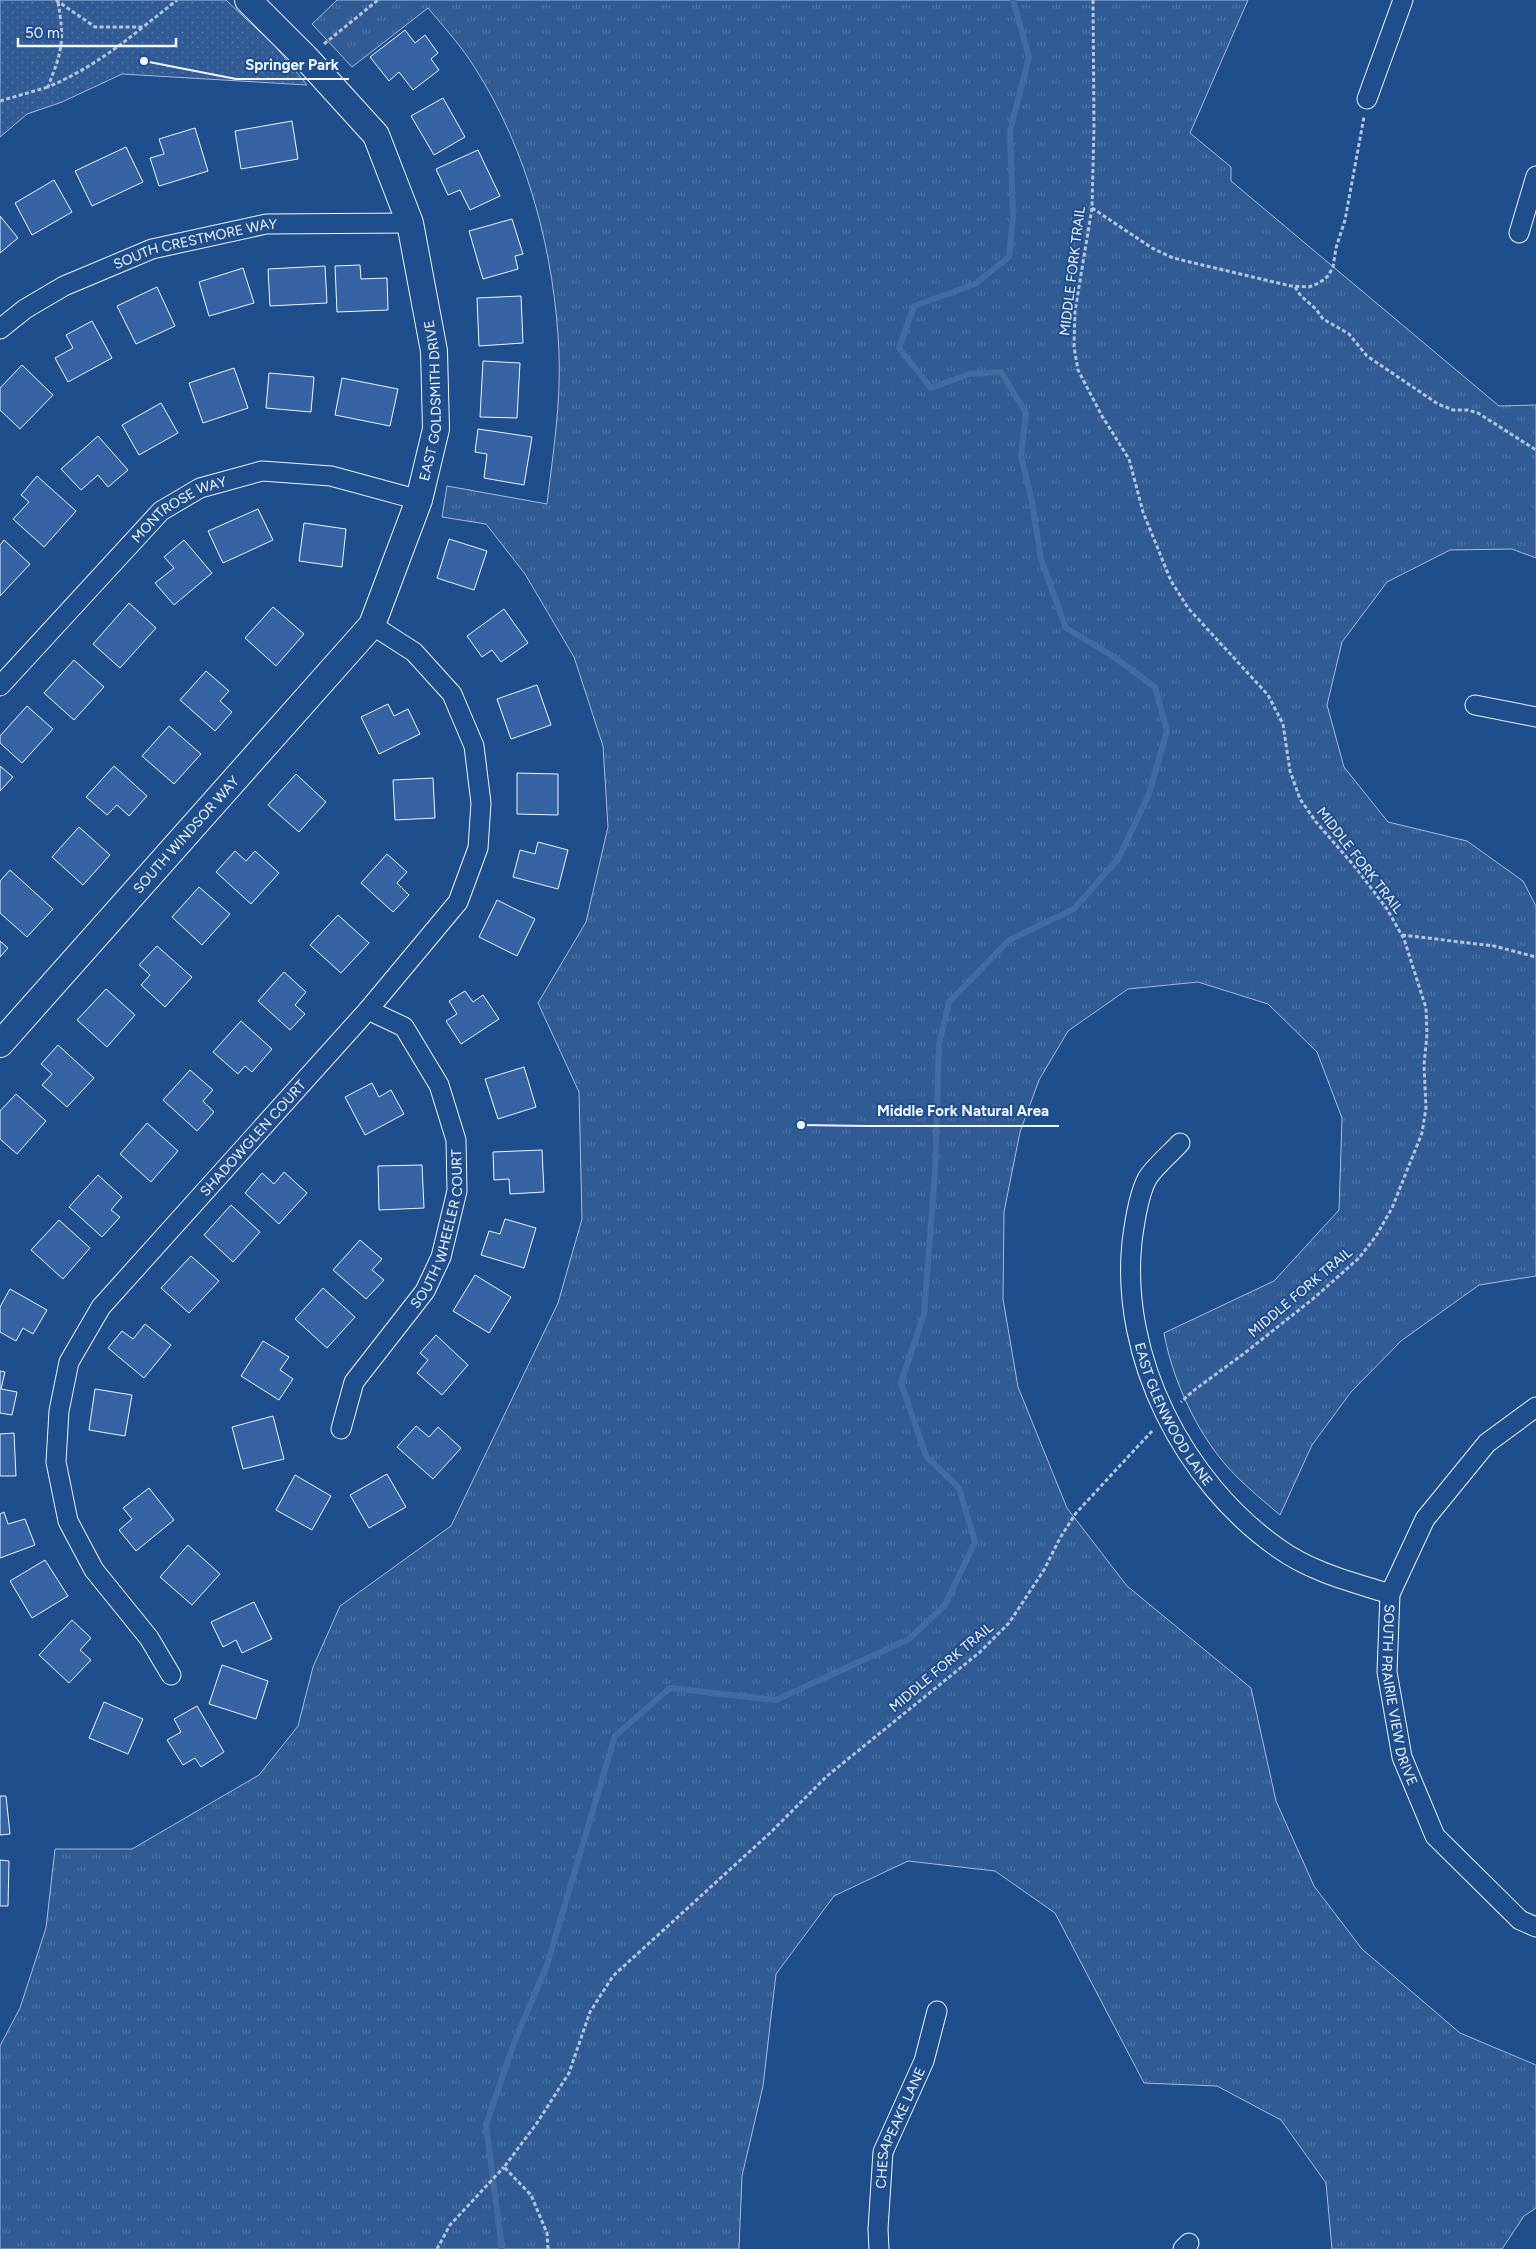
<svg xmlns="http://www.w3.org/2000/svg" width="1536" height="2249" viewBox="0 0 1536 2249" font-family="Figtree,sans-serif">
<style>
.grass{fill:url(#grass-tufts);stroke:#a8bbd7}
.park{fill:url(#park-dots);stroke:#a8bbd7}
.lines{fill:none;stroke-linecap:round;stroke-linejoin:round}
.stream{stroke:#446ba0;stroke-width:6}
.building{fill:#3563a3;stroke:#f2f6ff}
.street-casing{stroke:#f2f6ff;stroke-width:21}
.secondary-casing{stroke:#f2f6ff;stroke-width:28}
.path{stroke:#b3c4dc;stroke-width:3;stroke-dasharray:4 2.5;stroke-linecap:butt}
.street{stroke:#1f4e8c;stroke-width:19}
.secondary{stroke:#1f4e8c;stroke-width:26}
.labels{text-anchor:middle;stroke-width:4;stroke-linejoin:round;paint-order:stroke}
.street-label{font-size:14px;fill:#f2f6ff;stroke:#1f4e8c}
.leader{fill:none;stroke:#f2f6ff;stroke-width:2}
.callout-dot{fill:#f2f6ff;stroke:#1f4e8c;stroke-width:2}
.callout-label{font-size:15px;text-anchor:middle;font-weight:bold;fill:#f2f6ff;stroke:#1f4e8c;stroke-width:4;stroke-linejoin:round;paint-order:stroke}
</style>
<defs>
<pattern id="grass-tufts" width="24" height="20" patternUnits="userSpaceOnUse" patternTransform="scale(1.25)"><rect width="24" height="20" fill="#305b95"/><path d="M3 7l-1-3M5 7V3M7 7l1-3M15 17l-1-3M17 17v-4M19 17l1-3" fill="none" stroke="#4e73a5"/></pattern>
<pattern id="park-dots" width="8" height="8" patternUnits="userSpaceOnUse" patternTransform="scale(1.25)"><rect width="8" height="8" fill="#305b95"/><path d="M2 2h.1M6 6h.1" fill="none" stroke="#4e73a5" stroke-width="1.8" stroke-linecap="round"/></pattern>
</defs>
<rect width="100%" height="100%" fill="#1f4e8c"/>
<!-- grass -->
<path class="grass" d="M337 0H1248L1190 133 1231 167V181L1499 406 1536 405V558L1512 549 1450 550 1387 582 1342 642 1327 705 1344 767 1388 822 1467 841 1523 881 1536 906V1276L1479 1285 1401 1341 1351 1392 1312 1445 1280 1515C1265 1502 1250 1490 1236 1476 1200 1440 1173 1383 1164 1333L1274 1281 1339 1210 1342 1118 1317 1052 1268 1004 1198 982 1128 989 1068 1031 1039 1080 1020 1132 1004 1212 1003 1299 1018 1387 1067 1508 1127 1586 1251 1688 1276 1801 1314 1886 1362 1949 1460 2033 1536 2065V2208L1524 2216 1502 2249H1332L1326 2183 1281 2120 1217 2086 1144 2083 1055 1913 995 1871 908 1861 834 1896 776 1974 763 2086 742 2176 739 2249H0V2046L20 2008 46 1928 55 1849H132L259 1775 298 1726 313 1667 340 1606 451 1526 558 1303 582 1219 579 1092 538 1003 586 922 608 827 603 746 574 657 525 574 486 524 442 517 447 486 547 504C553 454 561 403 559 353 555 255 528 151 475 68 462 47 444 27 428 8L352 67 312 24Z"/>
<!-- park -->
<path class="park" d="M0 0H226L276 47 307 85 122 74 62 102 27 114 0 137Z"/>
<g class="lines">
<!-- stream -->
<path class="stream" d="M502 2249 486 2125 514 2043 547 1965 615 1736 670 1688 776 1700 909 1639 945 1605 975 1542 959 1488 926 1456 901 1383 924 1314 935 1172 939 1044 949 1002 1009 940 1074 909 1118 859 1149 794 1167 731 1155 687 1111 655 1066 628 1041 559 1032 502 1021 456 1026 413 1001 372 969 374 931 388 899 348 914 306 975 284 1009 257 1013 217 1010 131 1029 57 1013 0"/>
</g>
<!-- building -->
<path class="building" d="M405 30 415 43 425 35 438 53 431 59 439 70 413 90 399 72 389 81 370 57Z
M443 98 465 137 434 155 411 116Z
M292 121 298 159 241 169 235 131Z
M195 128 208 171 159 186 150 158 164 154 159 139Z
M126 147 143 182 92 206 75 171Z
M478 150 500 196 470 210 460 190 448 195 436 169Z
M54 180 72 212 32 235 15 203Z
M0 216 18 238 0 253Z
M512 219 523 254 515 256 518 269 483 279 469 231Z
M360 265 361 279 387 278 388 310 337 312 335 266Z
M325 266 327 303 270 306 268 269Z
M243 268 254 303 209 316 199 282Z
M157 287 175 326 136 344 117 306Z
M521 296 523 343 479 346 477 298Z
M92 321 112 358 68 382 55 358 73 348 66 335Z
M483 361 520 363 517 418 480 417Z
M22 365 53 395 20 429 0 410V388Z
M234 368 248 408 203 423 189 383Z
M269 373 314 377 311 412 266 408Z
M342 378 398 389 390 426 335 415Z
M161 403 178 433 139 455 122 425Z
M478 429 532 437 524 485 484 478 487 454 475 452Z
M98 436 128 470 108 487 98 475 81 490 61 469Z
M37 476 76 511 44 547 13 519 29 502 21 495Z
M258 509 273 540 223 563 208 531Z
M304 523 346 529 342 567 299 561Z
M449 539 487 551 474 590 437 578Z
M4 540 30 564 0 596V545Z
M184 540 212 573 174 605 155 583 174 568 164 557Z
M129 603 156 628 120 668 93 644Z
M273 607 304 634 276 666 245 638Z
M504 609 528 643 501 662 492 650 482 657 467 636Z
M74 660 104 687 74 720 44 693Z
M206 671 229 691 220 701 232 712 215 731 180 700Z
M537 685 551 725 511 739 497 699Z
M388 704 394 716 408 709 420 734 379 754 361 717Z
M27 706 53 729 22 763 0 743V736Z
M169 726 201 754 174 784 142 756Z
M0 766 13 777 0 791Z
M114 766 147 796 129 816 117 805 107 815 86 797Z
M517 773 558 774V815L517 814Z
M296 774 326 802 299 832 268 805Z
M433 778 435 818 395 820 393 780Z
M79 827 110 855 83 885 52 857Z
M538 842 568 850 558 889 513 877 520 850 535 854Z
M235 851 246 861 255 851 279 873 251 904 216 872Z
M387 854 407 872 397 883 409 895 393 912 361 883Z
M10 870 53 909 27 937 0 913V881Z
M199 887 230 914 202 945 172 917Z
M497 900 535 919 517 956 479 937Z
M338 915 369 943 341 973 310 945Z
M0 941 8 948 0 957Z
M157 946 192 977 165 1007 141 985 150 975 139 965Z
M284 972 306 992 295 1005 305 1014 290 1030 258 1001Z
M106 989 135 1015 107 1047 77 1020Z
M465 991 473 1002 483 995 499 1019 461 1044 446 1021 457 1014 449 1001Z
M241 1021 272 1049 252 1072 245 1066 238 1074 213 1052Z
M58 1045 94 1078 67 1107 42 1085 52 1074 41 1064Z
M524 1067 536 1107 498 1119 485 1079Z
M190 1070 213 1090 203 1101 214 1112 197 1131 163 1100Z
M372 1083 379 1097 391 1090 404 1114 365 1135 345 1097Z
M16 1094 46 1121 17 1154 0 1139V1111Z
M147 1123 178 1151 151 1182 120 1154Z
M542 1150 544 1192 510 1194 509 1179 494 1180 493 1152Z
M422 1165 424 1208 379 1210 378 1166Z
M284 1172 307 1193 279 1224 245 1193 262 1173 274 1184Z
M98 1175 122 1197 111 1210 120 1217 102 1237 69 1207Z
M231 1205 260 1232 233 1262 204 1235Z
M505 1219 536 1228 524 1268 481 1255 489 1231 500 1234Z
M59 1220 90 1248 63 1279 31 1250Z
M360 1240 382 1259 372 1270 384 1280 366 1299 333 1270Z
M191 1256 219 1281 189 1313 161 1288Z
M475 1275 511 1297 489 1333 453 1311Z
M323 1288 355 1317 327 1348 295 1319Z
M10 1289 47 1310 33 1334 23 1328 16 1341 0 1332V1307Z
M145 1324 171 1345 144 1378 108 1348 122 1331 133 1339Z
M436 1335 468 1365 442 1395 417 1373 428 1360 420 1353Z
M263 1341 289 1357 280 1370 293 1379 279 1400 241 1376Z
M0 1371 5 1372 1 1389 17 1392 12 1415 0 1413Z
M95 1389 132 1395 125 1436 89 1430Z
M273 1416 284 1459 243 1469 232 1427Z
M416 1426 429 1437 438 1427 461 1448 433 1479 397 1447Z
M14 1433 16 1476H0V1434Z
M387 1474 406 1507 369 1528 350 1495Z
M295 1475 331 1496 312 1530 276 1510Z
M149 1488 174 1520 136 1551 119 1530 132 1519 123 1508Z
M4 1512 8 1524 25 1519 35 1545 0 1558V1514Z
M188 1545 220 1574 192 1605 160 1577Z
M45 1560 68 1596 32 1618 10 1581Z
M254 1602 272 1639 242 1653 236 1640 223 1647 211 1622Z
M72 1620 91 1638 80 1650 91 1660 69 1683 39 1655Z
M222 1665 268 1681 256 1719 209 1704Z
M104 1702 143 1719 128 1754 89 1738Z
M197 1706 224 1752 201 1767 195 1758 183 1765 167 1740 181 1732 174 1719Z
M0 1796H6L10 1834 0 1835Z
M0 1860 9 1861 8 1906H0Z"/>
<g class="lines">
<defs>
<g id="street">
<path d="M1367 99 1403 0"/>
<path d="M1519 233 1536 176"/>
<path id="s1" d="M0 329 25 309 64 286 152 249 266 224 410 223"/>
<path id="s2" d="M0 686 161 511 200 488 262 471 331 476 419 500"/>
<path d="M1475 705 1536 717"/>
<path id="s3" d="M1180 1143C1171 1153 1153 1168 1147 1179 1139 1194 1134 1226 1132 1242 1120 1358 1184 1482 1278 1548 1311 1572 1352 1582 1390 1594"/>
<path id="s4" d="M1536 1407 1487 1443 1425 1519 1390 1594 1387 1672 1402 1757 1435 1836 1520 1920 1536 1927"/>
<path id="s5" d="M341 1429 354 1382 425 1291 441 1257 457 1191 456 1140 439 1085 404 1027 368 1010"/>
<path id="s6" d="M171 1675 149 1638 94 1570 68 1521 56 1462 59 1411 69 1362 101 1307 368 1010 458 902 478 848 481 803 474 746 452 694 414 652 372 625"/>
<path id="s7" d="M879 2249 878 2229 883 2152 924 2061 937 2011"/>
<path d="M1183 2249 1189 2243"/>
</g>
<g id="secondary">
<path id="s8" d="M0 1044 372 625 419 500 436 429 434 351 410 223 376 135 306 58 248 0"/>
</g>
</defs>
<!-- street casing -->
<use href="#street" class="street-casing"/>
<!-- secondary casing -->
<use href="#secondary" class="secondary-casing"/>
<!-- path -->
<path class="path" d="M56 0 95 27H143L177 0
M1093 0 1094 127 1092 208 1075 311 1074 347 1078 370 1102 416 1129 459 1143 512 1171 581 1188 608 1268 695 1283 724 1290 771 1300 799 1316 822 1356 868 1387 909 1404 939 1426 1008 1427 1034 1424 1065 1426 1108 1422 1133 1392 1208 1376 1236 1359 1258 1314 1298 1246 1352 1193 1391 1181 1402
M58 2C65 42 62 50 48 87 85 71 112 52 143 27
M324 44 378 0
M0 101 48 87
M1092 208 1152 248 1173 258 1291 286 1309 287 1319 283 1328 276 1333 267 1336 248 1345 220 1364 117
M1295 287 1301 296 1316 309 1323 319 1349 334 1367 356 1438 404 1453 410H1468L1478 413 1536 450
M1402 935 1494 946 1536 957
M437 2249 450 2225 504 2167
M548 2249 547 2233 531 2195 504 2167 537 2123 569 2073 590 2012 613 1976 770 1833 827 1776 980 1652 1009 1623 1044 1570 1060 1538 1076 1513 1153 1430"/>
<!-- street -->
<use href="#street" class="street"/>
<!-- secondary -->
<use href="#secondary" class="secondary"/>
</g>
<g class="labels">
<!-- street labels -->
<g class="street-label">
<text dy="5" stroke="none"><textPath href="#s1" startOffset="216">SOUTH CRESTMORE WAY</textPath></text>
<text transform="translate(1072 271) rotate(-83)" y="5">MIDDLE FORK TRAIL</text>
<text dy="5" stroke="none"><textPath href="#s8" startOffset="795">EAST GOLDSMITH DRIVE</textPath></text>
<text dy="5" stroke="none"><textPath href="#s2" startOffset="254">MONTROSE WAY</textPath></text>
<text dy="5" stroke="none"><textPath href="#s8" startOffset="280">SOUTH WINDSOR WAY</textPath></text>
<text transform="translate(1360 860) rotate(52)" y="5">MIDDLE FORK TRAIL</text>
<text dy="5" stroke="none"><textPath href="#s6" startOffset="638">SHADOWGLEN COURT</textPath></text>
<text dy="5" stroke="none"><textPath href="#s5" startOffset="228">SOUTH WHEELER COURT</textPath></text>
<text transform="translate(1300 1292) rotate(-40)" y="5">MIDDLE FORK TRAIL</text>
<text dy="5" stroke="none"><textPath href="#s3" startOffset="295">EAST GLENWOOD LANE</textPath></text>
<text transform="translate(941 1667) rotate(-40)" y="5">MIDDLE FORK TRAIL</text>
<text dy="5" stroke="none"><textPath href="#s4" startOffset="344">SOUTH PRAIRIE VIEW DRIVE</textPath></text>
<text dy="5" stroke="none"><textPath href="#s7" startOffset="125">CHESAPEAKE LANE</textPath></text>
</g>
</g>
<!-- callouts -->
<path class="leader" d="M144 61L236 79H349M801 1125L867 1126H1059"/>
<g class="callout-dot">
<circle cx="144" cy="61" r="5"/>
<circle cx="801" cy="1125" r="5"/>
</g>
<g class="callout-label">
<text x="292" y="70">Springer Park</text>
<text x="963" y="1116">Middle Fork Natural Area</text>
</g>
<!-- scale -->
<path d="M18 38v8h158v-8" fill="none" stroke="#f2f6ff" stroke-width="2.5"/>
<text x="25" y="38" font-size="15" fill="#f2f6ff" stroke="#1f4e8c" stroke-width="4" paint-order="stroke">50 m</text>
</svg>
